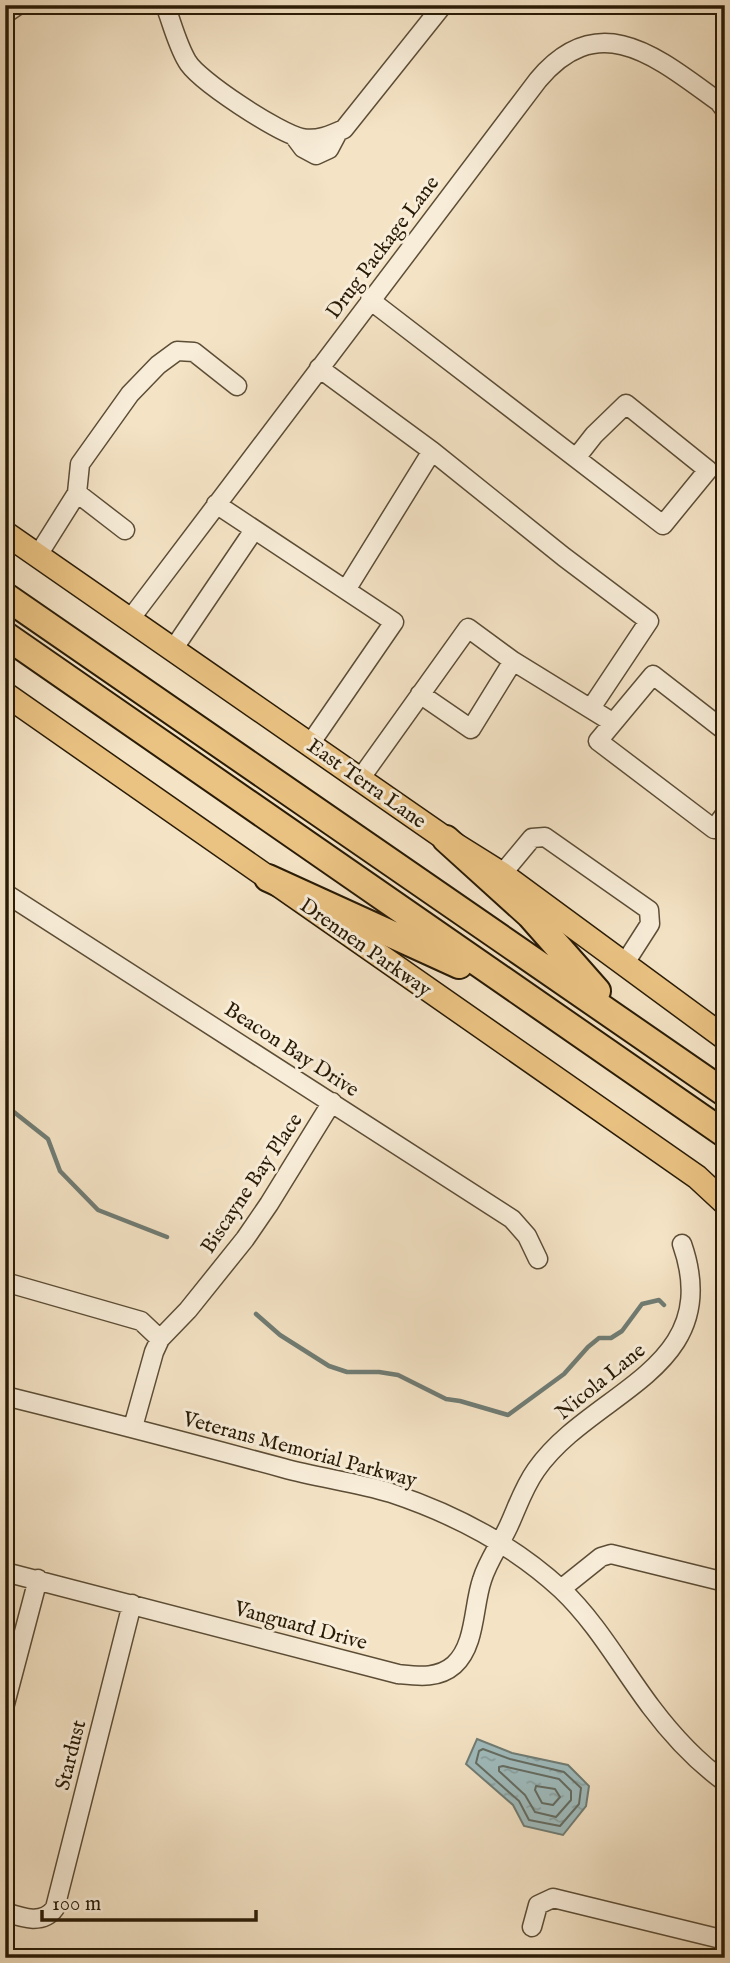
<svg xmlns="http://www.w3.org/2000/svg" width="730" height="1963" viewBox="0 0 730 1963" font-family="'IM FELL English',serif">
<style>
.water{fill:url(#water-ripples);stroke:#707c74;stroke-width:2}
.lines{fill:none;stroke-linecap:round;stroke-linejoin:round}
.shore{stroke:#646c62;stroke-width:2}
.stream{stroke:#707c74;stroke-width:4.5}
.minor-casing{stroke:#5c4d36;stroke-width:21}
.major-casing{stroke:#291b06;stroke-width:26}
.highway-casing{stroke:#291b06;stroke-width:30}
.minor{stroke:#f8edd9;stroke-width:18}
.major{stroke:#eac282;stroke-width:23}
.highway{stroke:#eac282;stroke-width:26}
.labels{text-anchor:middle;stroke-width:6;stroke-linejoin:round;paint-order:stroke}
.street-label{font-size:21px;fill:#291b06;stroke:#f8edd9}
</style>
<defs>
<pattern id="water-ripples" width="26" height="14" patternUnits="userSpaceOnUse" patternTransform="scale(1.75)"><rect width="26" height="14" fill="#9fbcbe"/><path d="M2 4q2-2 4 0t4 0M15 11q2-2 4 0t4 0" fill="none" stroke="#89a1a2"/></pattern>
</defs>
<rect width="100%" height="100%" fill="#f4e3c5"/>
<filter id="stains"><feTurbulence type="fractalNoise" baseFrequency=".00286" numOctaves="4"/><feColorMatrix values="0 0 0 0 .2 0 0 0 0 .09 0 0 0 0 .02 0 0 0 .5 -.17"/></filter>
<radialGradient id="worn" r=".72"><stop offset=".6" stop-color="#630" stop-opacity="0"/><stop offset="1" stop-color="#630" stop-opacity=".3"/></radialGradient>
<!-- water -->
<path class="water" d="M477 1739 512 1753 568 1765 589 1786 586 1806 563 1835 524 1826 513 1805 466 1764Z"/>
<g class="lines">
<!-- shore -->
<path class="shore" d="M483 1749 510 1759 564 1772 581 1788 579 1804 560 1826 529 1820 519 1801 476 1763 479 1751Z
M503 1766 559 1779 571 1791V1800L556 1817 535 1812 525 1795 499 1771V1767Z
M536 1786 555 1789 560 1797 553 1805 542 1803 535 1790Z"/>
<!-- stream -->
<path class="stream" d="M5 1105 48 1139 60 1171 98 1210 167 1237
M256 1314 280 1335 329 1366 347 1372H379L398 1375 446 1399 460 1401 508 1415 564 1374 588 1347 599 1338H611L622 1331 642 1304 659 1300 664 1305
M724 1339 725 1340"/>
<defs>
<path id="minor" d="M165 5C172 23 177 44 187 61 197 80 280 134 302 138 317 141 331 135 344 129L443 5
M5 14 18 5
M294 136 303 148 316 155 329 149 338 132
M370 300 663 525 708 470 626 404 594 435 576 458
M319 368 432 451 346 590
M432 451 564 557 649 621 591 708
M77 493 125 530
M216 504 394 622 310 744
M38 555 77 493 80 464 130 394 158 365 177 351 194 352 237 386
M131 618 538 80C600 6 659 59 719 102L725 110
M174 648 254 530
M420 694 471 729 513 661
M725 731 653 675 598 741 714 829 725 814
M360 779 468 628 513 661 612 722
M502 874 532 838 545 837 649 910 650 924 625 963
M5 893 512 1219 527 1236 538 1259
M5 1282 141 1321 160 1339
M5 1396C98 1419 190 1443 283 1468 318 1478 356 1482 391 1493 454 1514 512 1544 561 1589 597 1623 621 1667 651 1707 672 1735 696 1761 725 1782
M133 1427 154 1352 160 1339 188 1310 245 1239 269 1204 332 1102
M5 1572 398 1674C418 1676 438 1679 454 1665 476 1645 473 1606 482 1580 488 1560 502 1542 510 1523 518 1505 524 1487 536 1470 592 1390 726 1370 682 1244
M561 1589 601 1557 611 1554 725 1582
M5 1704 38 1579
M5 1912C23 1918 43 1925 55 1908L132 1604
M532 1927 538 1905 553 1898 725 1940"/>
<path id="major" d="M5 533 446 839 502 874 725 1038
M5 694 697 1177 725 1203"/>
<path id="highway" d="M5 596 725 1093
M5 635 725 1134
M446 839 530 915 597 991
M268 878 459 965"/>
</defs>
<!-- minor casing -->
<use href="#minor" class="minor-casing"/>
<!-- major casing -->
<use href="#major" class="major-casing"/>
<!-- highway casing -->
<use href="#highway" class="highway-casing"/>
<!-- minor -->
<use href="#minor" class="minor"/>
<!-- major -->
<use href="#major" class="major"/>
<!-- highway -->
<use href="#highway" class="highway"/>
</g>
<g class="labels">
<!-- street labels -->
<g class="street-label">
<text transform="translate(382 247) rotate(-53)" y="7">Drug Package Lane</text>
<text transform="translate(367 783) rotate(35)" y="7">East Terra Lane</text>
<text transform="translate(366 947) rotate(35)" y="7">Drennen Parkway</text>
<text transform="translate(292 1049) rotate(33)" y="7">Beacon Bay Drive</text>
<text transform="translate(251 1183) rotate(-56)" y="7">Biscayne Bay Place</text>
<text transform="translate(600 1381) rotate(-39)" y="7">Nicola Lane</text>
<text transform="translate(300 1449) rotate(15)" y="7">Veterans Memorial Parkway</text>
<text transform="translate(301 1625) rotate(15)" y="7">Vanguard Drive</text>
<text transform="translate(70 1755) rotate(-76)" y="7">Stardust</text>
</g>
</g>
<!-- margin -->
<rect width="730" height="1963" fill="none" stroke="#f4e3c5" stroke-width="28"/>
<rect x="7" y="7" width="716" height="1949" fill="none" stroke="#291b06" stroke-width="3.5"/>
<rect x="14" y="14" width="702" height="1935" fill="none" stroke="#291b06" stroke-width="2"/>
<!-- scale -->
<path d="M42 1910v10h214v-10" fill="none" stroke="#291b06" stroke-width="3.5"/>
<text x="52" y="1910" font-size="21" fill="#291b06" stroke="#f8edd9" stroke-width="5" paint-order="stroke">100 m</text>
<rect width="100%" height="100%" filter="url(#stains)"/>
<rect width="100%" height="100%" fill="url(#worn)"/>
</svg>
